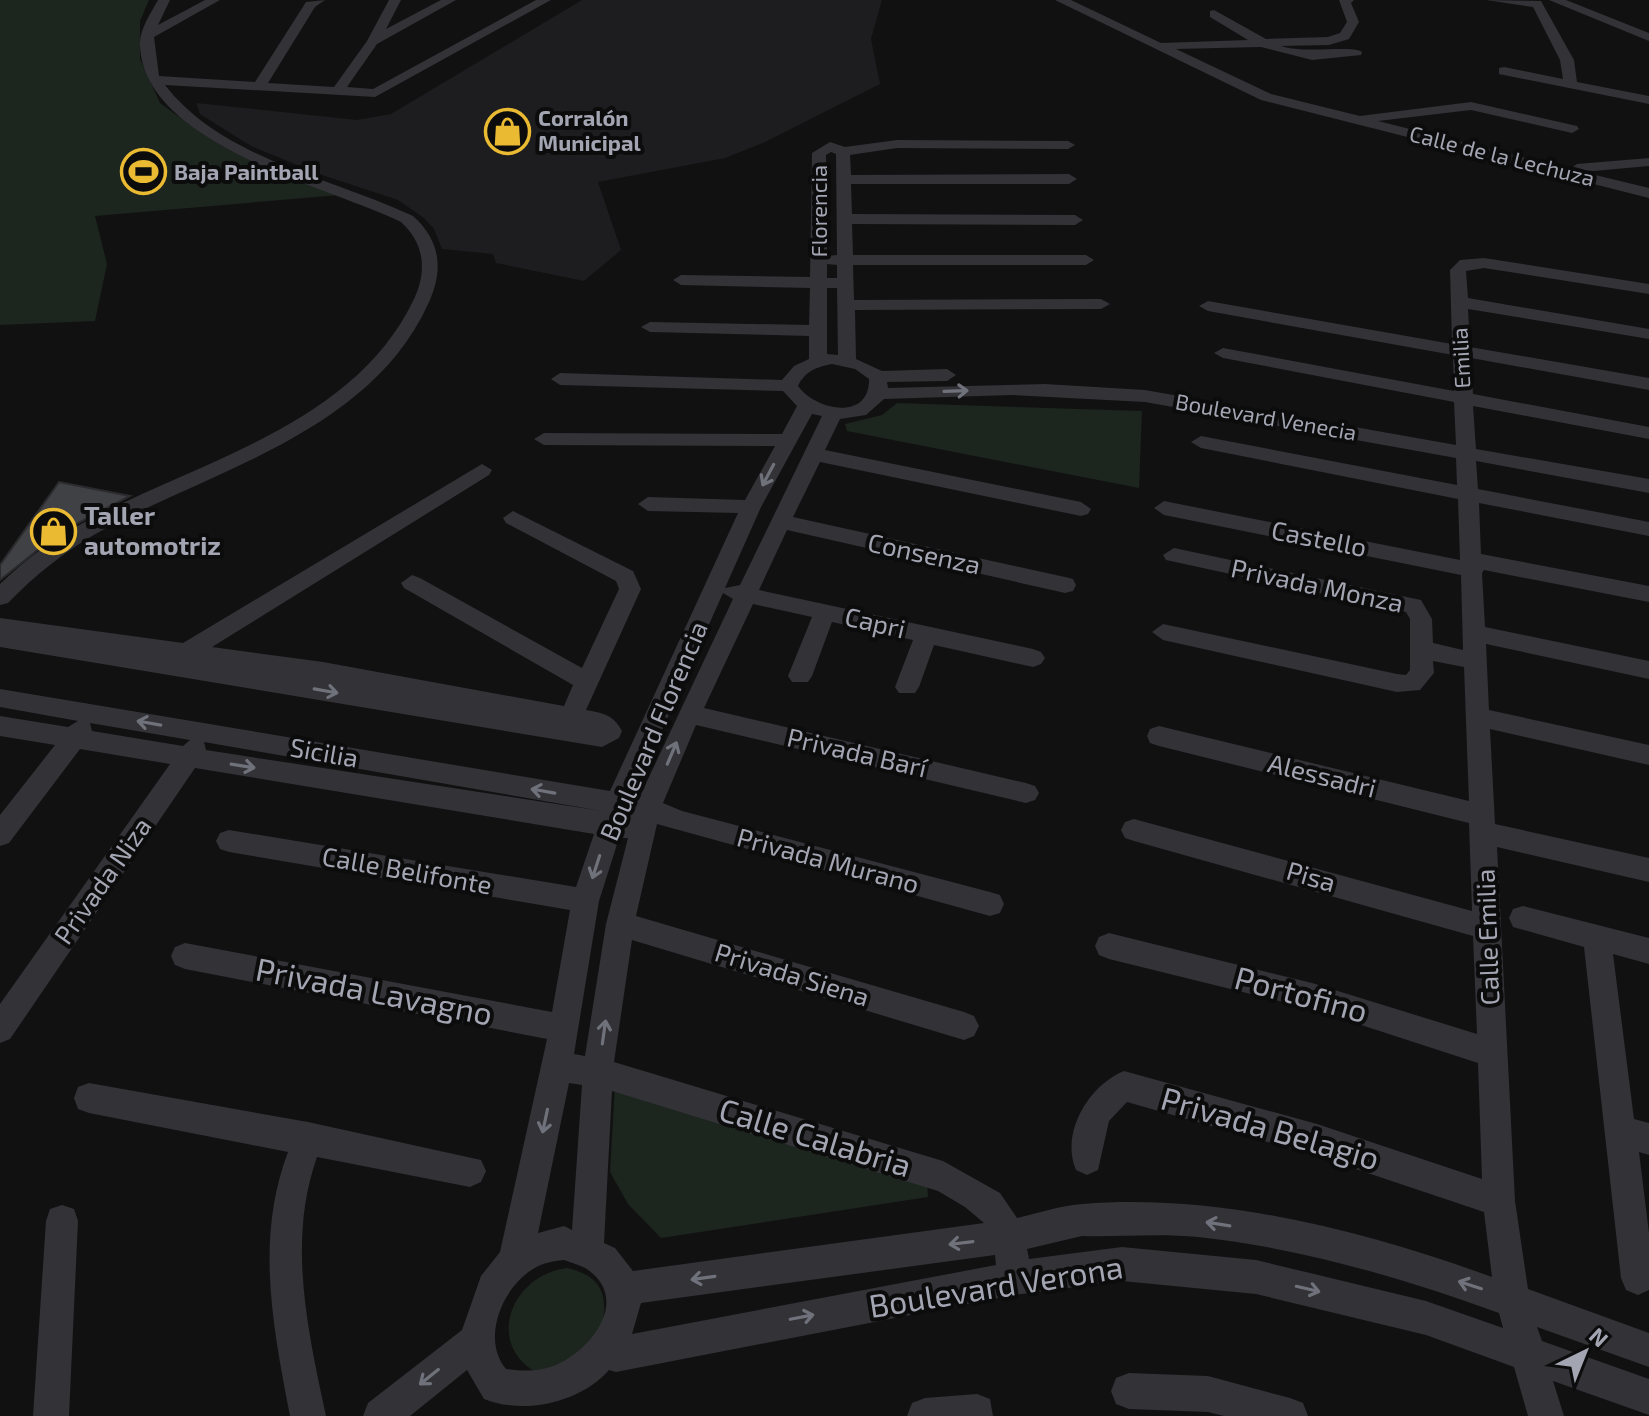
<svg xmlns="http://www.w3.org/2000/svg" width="1649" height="1416" viewBox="0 0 1649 1416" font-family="'Exo 2',sans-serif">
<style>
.built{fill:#1d1d1f}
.green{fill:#1d251f}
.building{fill:#404145;stroke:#2b2b2e;stroke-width:2}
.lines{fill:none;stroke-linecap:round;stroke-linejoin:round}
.minor{fill:#323237;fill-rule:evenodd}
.oneway{stroke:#70727b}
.labels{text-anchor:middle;stroke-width:8;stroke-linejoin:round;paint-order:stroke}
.far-poi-label{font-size:22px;font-weight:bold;fill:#a3a6b2;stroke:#0c0c0d;text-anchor:start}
.far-street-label{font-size:22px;fill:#a3a6b2;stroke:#0c0c0d}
.poi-label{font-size:26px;font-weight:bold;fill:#a3a6b2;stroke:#0c0c0d;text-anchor:start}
.street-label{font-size:26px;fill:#a3a6b2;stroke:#0c0c0d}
.near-street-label{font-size:32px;fill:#a3a6b2;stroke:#0c0c0d}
</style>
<rect width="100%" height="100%" fill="#111112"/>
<!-- built -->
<path class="built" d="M582 0H882L871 39 880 84 765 142 725 158 598 182 621 250 584 281 496 263 493 254 442 249 434 229 424 218 398 200 319 174 251 146 200 114 196 103 357 120 391 114Z"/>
<!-- green -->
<path class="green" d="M0 0H149L140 21V59L160 103 207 137 339 195 95 216 107 264 95 321 0 325Z
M897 403 1142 411 1139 488 847 431 845 424 882 415Z
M615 1084 927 1182 928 1197 661 1238 628 1204 610 1172Z
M567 1268C612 1278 607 1307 599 1344L541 1375C483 1347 510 1275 567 1268Z"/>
<!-- building -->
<path class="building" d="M59 482 130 496 59 533 0 580V565Z"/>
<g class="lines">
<!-- minor -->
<path class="minor" d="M158 0H170L158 25 205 0H220L154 37 159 76 255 82 306 2 325 0 315 7 268 83 334 87 367 41 389 0H401L386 29 441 0H456L377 44 347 87 373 89 536 0H551L375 97 165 85C222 159 331 177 413 216 440 240 444 269 429 302 371 432 214 469 99 532 65 551 35 575 8 603L0 605V584C25 560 53 539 83 523 197 461 354 426 414 299 427 271 425 244 401 222 327 186 143 144 140 45 139 30 151 13 158 0Z
M1055 0H1071L1161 43 1248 40 1210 17V11L1214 10 1266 39 1328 37 1340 33 1347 22 1339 0H1354L1351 3 1359 22 1349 39 1329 45 1281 46C1304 54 1352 45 1362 52L1361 55 1312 60 1261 47 1176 49 1271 94 1360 116 1471 102 1577 126 1579 129 1572 133 1471 110 1378 121 1570 169 1577 164 1649 158V166L1583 172 1649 188V198L1261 100Z
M1486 0 1541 1 1574 60 1577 82 1649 96V104L1499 74V68L1504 67 1563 79 1560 60 1533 7Z
M1549 0H1566L1649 33V41Z
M897 140 1068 141 1075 145 1068 149 897 148 850 155 851 175 1069 174 1077 179 1069 184H851L852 214 1075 215 1083 220 1075 225 852 224 853 255H1086L1094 260 1086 265H853L854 300 1101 299 1110 304 1101 309 855 310 856 359 882 371 947 369 956 375 947 381 887 382 888 388 1045 384 1145 390 1456 445 1454 402 1223 358 1214 353 1223 348 1454 391 1453 355 1208 311 1199 306 1208 301 1452 344 1450 270 1460 260 1484 258 1649 284V294L1484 268 1466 271 1468 298 1649 329V339L1468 309 1470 347 1649 378V390L1471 358 1473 394 1649 427V439L1473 406 1476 449 1649 479V493L1476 461 1478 489 1649 522V536L1479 503 1481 554 1649 586V602L1484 570 1482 573 1485 627 1649 661V679L1486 644 1489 710 1649 745V765L1490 729 1495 824 1649 858V882L1497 847 1515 1201 1528 1289 1649 1333V1367L1537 1327 1542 1341 1649 1379V1415L1553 1381 1564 1416H1528L1514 1367 1426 1335 1256 1294 1122 1281 1014 1295 616 1372 609 1370C580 1403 524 1415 484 1399L467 1370 410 1416H363L368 1403 462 1330 481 1276 500 1252 547 1039 185 969 175 965 171 956 175 947 185 943 552 1012 570 910 229 852 220 849 216 841 220 833 229 830 576 887 594 834 195 768 10 1039 0 1043V1004L170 764 80 749 9 843 0 846V815L55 745 0 736V716L68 727 78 721 0 707V689L610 791 738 513 648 511 638 504 648 497 745 500 775 446 544 445 534 439 544 433 782 434 797 406 783 391 560 385 551 379 560 373 782 380 794 366 809 359V336L650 332 641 327 650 322 809 325 810 288 681 285 673 280 681 275 810 277 812 153 830 142 845 147ZM831 152 836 154 837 255 827 256 826 155ZM827 264 837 265V278H827ZM827 288H837L838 355 827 354ZM832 364 855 369 869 379C870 421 816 411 798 386 805 371 817 367 832 364ZM1012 395 1145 402 1456 458 1457 485 1201 436 1191 442 1201 448 1458 499 1460 560 1164 501 1154 508 1164 515 1461 575 1463 650 1433 643 1432 619 1421 600 1174 548 1163 555 1166 560 1406 612 1410 619V670L1406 675 1397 674 1163 624 1152 632 1163 640 1397 692 1420 690 1434 673 1433 661 1464 667 1469 801 1159 726 1150 729 1147 736 1150 743 1159 746 1469 823 1472 911 1134 819 1125 822 1121 830 1125 838 1134 841 1473 936 1477 1034 1312 983 1109 933 1099 937 1095 946 1099 955 1109 959 1312 1009 1478 1063 1482 1179 1317 1124 1124 1071C1089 1085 1060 1133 1076 1170L1087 1175 1098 1170 1109 1121 1127 1102 1317 1156 1484 1212 1492 1277C1365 1231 1220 1193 1083 1204 1062 1205 1039 1213 1017 1218L1000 1193 943 1161 614 1062 632 940 964 1040 974 1036 979 1026 974 1016 964 1012 636 916 657 824 990 916 1000 913 1004 904 1000 895 990 892 682 811 663 803 696 725 1026 803 1035 800 1039 793 1035 786 1026 783 704 708 753 604 812 617 788 676 792 682H808L812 676 832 622 913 640 895 687 899 693H915L919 687 934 645 1033 667 1041 664 1045 658 1041 652 1033 649 759 590 787 530 1065 593 1073 591 1076 585 1073 579 1065 577 793 517 820 462 1081 516 1088 514 1091 509 1081 502 825 450 840 419 866 415 884 399ZM812 414 822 416 740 585 725 588 761 507ZM723 593 733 599 640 796 633 795ZM90 723 190 740 183 746 92 731ZM204 742 602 811 206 750ZM619 838H628L606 924 585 1056 574 1054 599 901ZM569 1083 582 1085 572 1230 564 1226 538 1233ZM612 1091 938 1191 965 1207 984 1223 633 1271 615 1248 604 1243ZM1082 1236C1120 1237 1160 1233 1198 1237 1300 1248 1403 1278 1499 1313L1503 1328 1426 1301 1256 1260 1122 1247 1029 1259 1027 1249ZM995 1255 996 1265 632 1334 641 1303ZM564 1260C572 1263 585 1266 592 1273 628 1304 589 1351 556 1365 539 1372 523 1371 506 1369 481 1339 502 1288 533 1269 542 1263 553 1261 564 1260Z
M482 464 492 470 489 475 212 647 323 662 564 706 573 685 404 588 401 583 412 575 420 578 582 668 619 589 616 581 506 523 503 518 513 511 633 571 641 589 586 710C603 713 614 715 622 731L619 738 602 747 0 647V618L183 643Z
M1523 906 1649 938V964L1613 954 1634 1119 1649 1123V1155L1639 1152 1649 1233V1290L1638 1295 1626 1290 1621 1278 1584 947 1513 927 1509 918 1513 909Z
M89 1083 308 1122 481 1160 486 1171 481 1182 470 1187 317 1157C287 1242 308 1331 326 1416H290C273 1327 255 1239 288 1152L89 1113 78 1109 74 1098 78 1087Z
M62 1205 74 1209 78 1221 69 1416H33L46 1221 50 1209Z
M1129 1373 1208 1376 1290 1398 1303 1403 1308 1416H1224L1208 1412 1129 1409 1116 1404 1111 1391 1116 1378Z
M977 1394 990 1399 993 1416H907L912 1403 925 1398Z"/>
</g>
<!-- one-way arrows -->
<defs><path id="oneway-shaft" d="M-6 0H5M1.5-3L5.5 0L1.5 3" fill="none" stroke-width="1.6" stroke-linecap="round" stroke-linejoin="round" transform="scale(2)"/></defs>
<g class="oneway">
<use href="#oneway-shaft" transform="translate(956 391) rotate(-2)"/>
<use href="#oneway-shaft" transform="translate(768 475) rotate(118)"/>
<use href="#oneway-shaft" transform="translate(326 691) rotate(10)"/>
<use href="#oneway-shaft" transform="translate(149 723) rotate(-170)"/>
<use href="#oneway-shaft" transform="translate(672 753) rotate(-67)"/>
<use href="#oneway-shaft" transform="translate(243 766) rotate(9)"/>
<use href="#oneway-shaft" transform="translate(543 791) rotate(-170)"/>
<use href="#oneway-shaft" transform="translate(596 867) rotate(108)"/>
<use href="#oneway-shaft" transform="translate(604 1032) rotate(-82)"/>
<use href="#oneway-shaft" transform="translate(545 1121) rotate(102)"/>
<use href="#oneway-shaft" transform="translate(1218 1224) rotate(-171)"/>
<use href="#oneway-shaft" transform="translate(961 1243) rotate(173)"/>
<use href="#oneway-shaft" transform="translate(703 1278) rotate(172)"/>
<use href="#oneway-shaft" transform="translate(1470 1285) rotate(-162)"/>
<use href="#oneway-shaft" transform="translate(1308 1289) rotate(13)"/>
<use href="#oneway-shaft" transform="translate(802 1317) rotate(-11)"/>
<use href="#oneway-shaft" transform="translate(429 1377) rotate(141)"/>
</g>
<!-- icons -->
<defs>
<symbol id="shop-ring" viewBox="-11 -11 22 22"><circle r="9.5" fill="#0c0c0d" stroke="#eaba32" stroke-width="1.5"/><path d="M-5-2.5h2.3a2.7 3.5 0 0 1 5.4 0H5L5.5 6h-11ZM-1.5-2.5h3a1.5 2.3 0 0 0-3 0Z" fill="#eaba32"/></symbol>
<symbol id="stadium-ring" viewBox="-11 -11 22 22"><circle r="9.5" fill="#0c0c0d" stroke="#eaba32" stroke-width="1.5"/><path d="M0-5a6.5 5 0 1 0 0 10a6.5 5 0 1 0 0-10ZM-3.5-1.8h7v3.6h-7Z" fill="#eaba32"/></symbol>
</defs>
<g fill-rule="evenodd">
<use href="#shop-ring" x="482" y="106" width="51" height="51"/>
<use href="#stadium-ring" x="118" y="146" width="51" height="51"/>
<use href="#shop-ring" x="28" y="506" width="51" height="51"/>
</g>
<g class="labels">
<!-- far-poi labels -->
<g class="far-poi-label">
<text x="538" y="126">Corralón<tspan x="538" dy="25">Municipal</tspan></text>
<text x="174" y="180">Baja Paintball</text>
</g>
<!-- far-street labels -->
<g class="far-street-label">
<text transform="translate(1502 156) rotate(14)" y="8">Calle de la Lechuza</text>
<text transform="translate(819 211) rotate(-90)" y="8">Florencia</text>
<text transform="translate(1461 358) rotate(-93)" y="8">Emilia</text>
<text transform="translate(1266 417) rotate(10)" y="8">Boulevard Venecia</text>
</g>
<!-- poi labels -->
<g class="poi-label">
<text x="84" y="525">Taller<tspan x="84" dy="30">automotriz</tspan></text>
</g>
<!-- street labels -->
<g class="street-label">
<text transform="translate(1319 539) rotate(11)" y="9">Castello</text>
<text transform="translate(924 554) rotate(12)" y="9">Consenza</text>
<text transform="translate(1317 586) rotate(12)" y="9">Privada Monza</text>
<text transform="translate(875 623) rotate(13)" y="9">Capri</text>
<text transform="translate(654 731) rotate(-67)" y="9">Boulevard Florencia</text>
<text transform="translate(324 753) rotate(10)" y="9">Sicilia</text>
<text transform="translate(857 753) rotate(13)" y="9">Privada Barí</text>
<text transform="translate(1322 776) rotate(14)" y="9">Alessadri</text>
<text transform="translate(828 861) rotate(15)" y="9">Privada Murano</text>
<text transform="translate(407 871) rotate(10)" y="9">Calle Belifonte</text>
<text transform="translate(1311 877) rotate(16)" y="9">Pisa</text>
<text transform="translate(103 881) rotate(-55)" y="9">Privada Niza</text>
<text transform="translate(1488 937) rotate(-92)" y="9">Calle Emilia</text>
<text transform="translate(792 975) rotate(17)" y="9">Privada Siena</text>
</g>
<!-- near-street labels -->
<g class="near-street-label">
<text transform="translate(374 992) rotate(11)" y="11">Privada Lavagno</text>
<text transform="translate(1301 995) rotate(15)" y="11">Portofino</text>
<text transform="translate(1270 1129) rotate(16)" y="11">Privada Belagio</text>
<text transform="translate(815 1138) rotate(17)" y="11">Calle Calabria</text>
<text transform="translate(996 1287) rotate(-9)" y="11">Boulevard Verona</text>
</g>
</g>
<!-- north arrow -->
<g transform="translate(1585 1352) rotate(43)" stroke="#0c0c0d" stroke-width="6" paint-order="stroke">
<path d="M0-6L14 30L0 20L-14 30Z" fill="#a3a6b2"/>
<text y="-12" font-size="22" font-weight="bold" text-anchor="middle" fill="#a3a6b2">N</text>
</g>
</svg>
